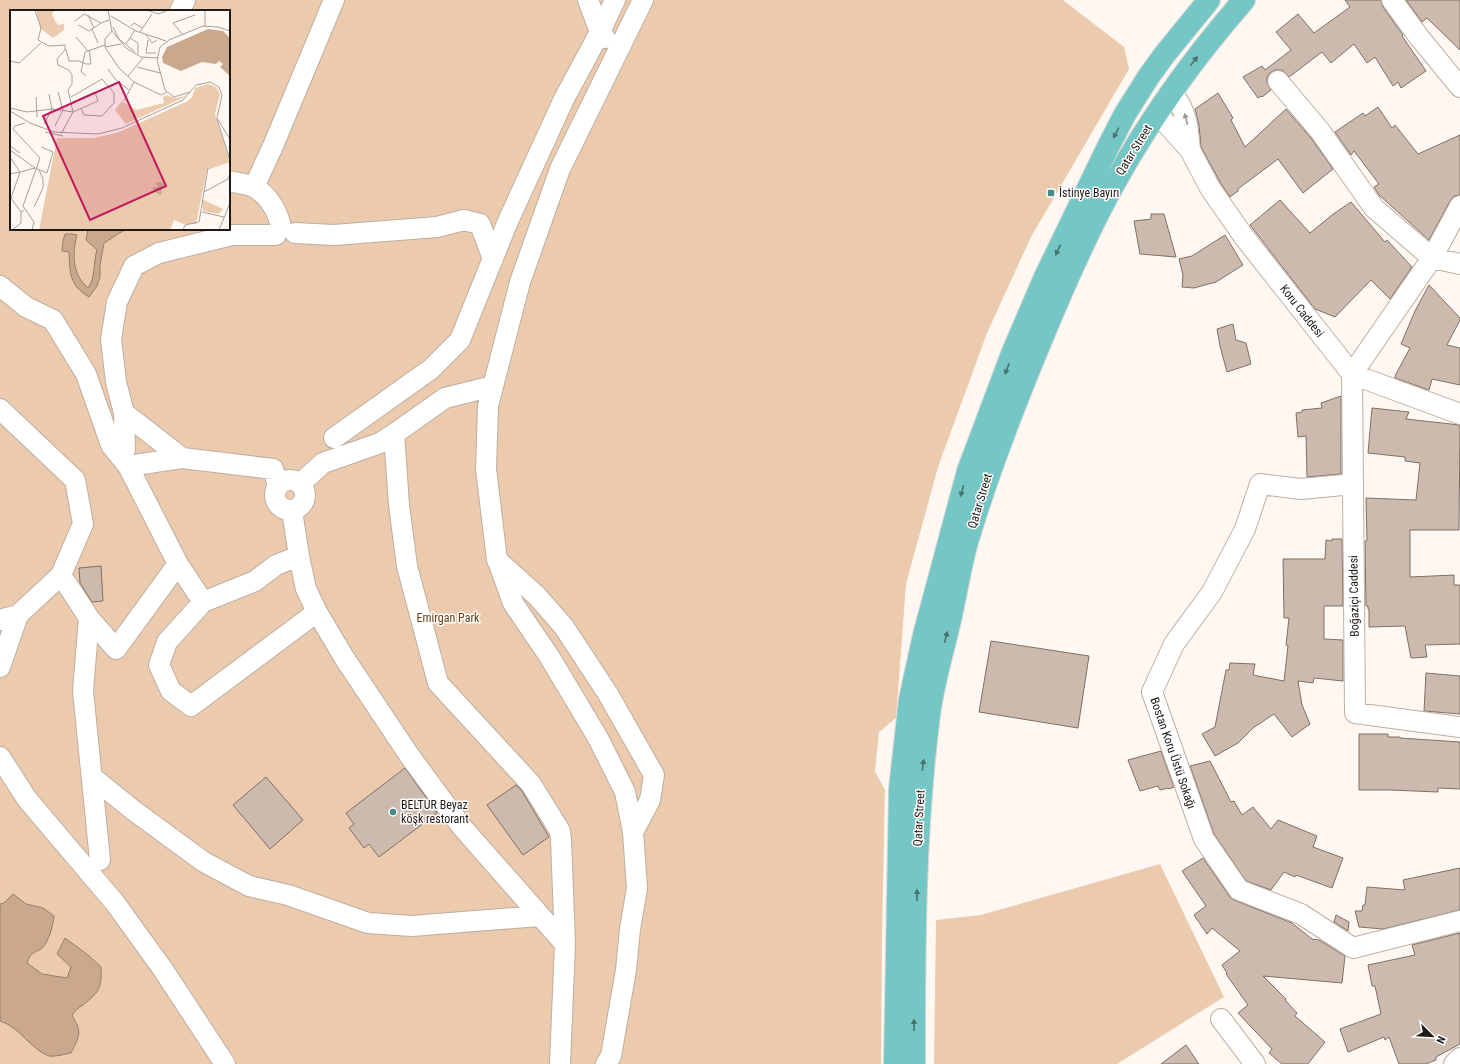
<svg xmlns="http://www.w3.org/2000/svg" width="1460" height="1064" viewBox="0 0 1460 1064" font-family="'Roboto Condensed',sans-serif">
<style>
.green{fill:#eccaae;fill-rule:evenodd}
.water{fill:#caa88d;stroke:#977d69}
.building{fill:#cbbaad;stroke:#807064}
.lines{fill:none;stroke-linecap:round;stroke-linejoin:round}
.minor-casing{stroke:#beaea0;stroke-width:22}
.major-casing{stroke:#d7d6d5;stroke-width:24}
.minor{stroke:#fff;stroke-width:20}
.major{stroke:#75c7c5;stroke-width:22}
.oneway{fill:#4a706d}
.oneway2{fill:#9b9896}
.poi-dot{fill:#458c89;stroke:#fff;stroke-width:1.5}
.labels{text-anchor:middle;stroke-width:3;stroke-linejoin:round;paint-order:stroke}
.street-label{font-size:12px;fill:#201a15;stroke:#fff}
.poi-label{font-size:12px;fill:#201a15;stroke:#fff;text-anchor:start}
.park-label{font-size:12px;fill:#673b0c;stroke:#fff}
.inset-road{fill:none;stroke:#a69f9a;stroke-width:1}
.view{fill:#c2185b;fill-opacity:0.15;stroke:#c2185b;stroke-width:2}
.inset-edge{fill:none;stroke:#201a15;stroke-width:2}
</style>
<rect width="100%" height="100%" fill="#fff8f2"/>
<!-- green -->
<path class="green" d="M0 0H1063L1124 47 1129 69 1031 237 987 333 938 467 906 584 896 718 879 732 875 771 885 790 882 936 881 1064H0ZM11 11H229V229H11Z
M1160 864 1224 997 1117 1064H934L936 920 981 915Z"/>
<!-- water -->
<path class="water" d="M88 229H126L104 243 100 265V277L97 286 89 297C69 285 70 273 69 252L62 251 63 241 65 234H72L77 235C72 254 72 274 88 288 96 277 93 262 97 250L86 240Z
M13 894 26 904 43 908 54 916C53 925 49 942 42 948 33 955 32 950 27 963L42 974 67 978 71 967 57 954 65 938 88 955 101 967C102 989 99 992 83 1005 78 1008 74 1011 72 1016 83 1032 79 1037 71 1053 65 1054 55 1057 49 1056 30 1049 20 1027 0 1021V904L4 903Z"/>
<!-- building -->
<path class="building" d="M1345 0H1381L1383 7 1403 35 1402 36 1426 71 1401 88 1398 82 1393 86 1375 57 1367 63 1354 44 1331 63 1322 52 1289 77 1282 70H1276L1271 72 1267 77V83L1271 90 1262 97 1261 96 1258 98 1243 77 1262 66 1265 70 1291 50 1276 32 1298 14 1314 33 1350 7Z
M1406 0H1460V50L1427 18 1422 22Z
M1218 93 1233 118 1231 120 1245 147 1286 109 1311 138 1333 169 1303 193 1278 159 1238 189V191L1230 197 1220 182 1201 147 1199 125 1195 109Z
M1378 107 1392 128 1395 125 1418 154 1460 135V195L1454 196 1450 201 1429 240 1379 195 1374 187 1379 184 1354 151 1351 155 1335 132 1363 113 1365 116Z
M1280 200 1310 233 1332 215 1351 202 1385 242 1387 240 1412 267 1390 299 1371 280 1335 317 1315 309 1250 225Z
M1151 214H1164L1176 257 1140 254 1134 221 1151 219Z
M1225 235 1243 265 1216 282 1194 288 1182 287 1183 275 1179 259 1192 256Z
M1429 285 1460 318V320L1447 345 1460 348V385L1432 379 1429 390 1395 378V376L1410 348 1401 344 1415 311Z
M1233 324 1236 340 1246 343 1251 364 1227 372 1220 346 1217 329Z
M1341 396V474L1307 477 1306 436 1298 437 1296 413 1302 412V410L1322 408 1321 403Z
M1372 408 1409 412 1406 419 1460 425 1459 530H1410V577L1454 575V585H1460V644L1425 645 1427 657 1411 658 1405 626 1369 627V609H1368V606H1366L1365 541H1366L1367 540 1366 498 1416 500 1420 463 1405 461V457L1368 453Z
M1332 539H1342L1343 606H1324V639L1343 640V681L1314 678 1313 683 1298 681 1302 705 1310 724 1292 737 1274 714 1253 728 1238 743 1215 756 1202 734 1215 727 1226 670H1229L1230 663 1255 664 1253 675 1284 681 1288 646 1286 645 1289 618H1284L1283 559H1325L1326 540 1332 541Z
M101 566 103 601 92 602 80 583 79 568Z
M991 641 1089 656 1078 728 979 712Z
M1426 673 1460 676V714L1424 711Z
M1359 734H1388V737H1400V738L1460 742V789L1438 788V792L1390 790H1359Z
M1161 751 1174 787 1169 789 1168 788 1160 790 1158 786 1140 791 1128 760Z
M1210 761 1231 802 1234 801 1242 815 1253 807 1271 829 1278 820 1317 836 1313 847 1343 858 1332 888 1296 875 1295 877 1284 872 1271 890 1246 881 1214 834 1190 766Z
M405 768 437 813 379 857 369 844 364 848 349 828 354 824 346 813Z
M266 777 303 820 270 849 233 805Z
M516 785 522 791 549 837 523 855 487 805Z
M1203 858 1230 897 1234 900 1292 923 1312 939 1319 940 1345 956 1342 983 1263 976 1286 999 1285 1000 1297 1013 1295 1016 1325 1042 1308 1064H1282L1269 1053 1272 1049 1238 1013 1248 1005 1226 974 1227 973 1222 965 1240 951 1212 928 1207 934 1194 915 1206 906 1182 871Z
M1460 868V910L1383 929 1359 927 1355 911H1362L1363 905H1365L1367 887 1405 890 1403 880Z
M1336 915 1349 922 1348 931 1334 922Z
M1460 933V1044L1436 1057V1060L1426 1064H1399L1389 1037 1385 1040 1384 1037 1348 1052 1340 1029 1381 1014 1375 986H1372L1368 965 1415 955 1412 945Z
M1186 1045 1199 1064H1161Z"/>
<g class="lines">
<defs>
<path id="minor" d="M588 0 600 32 605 38
M1392 0 1419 37 1460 87
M180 11 185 0
M1278 81 1320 131 1374 208 1432 258 1460 264
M1171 92C1187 109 1188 128 1190 150
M1157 113 1190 150 1210 188 1244 237 1352 374 1460 414
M229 181C237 183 247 184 254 187 268 195 278 211 281 227
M254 187 273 146 334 0
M1460 206 1432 258 1352 374 1355 713 1460 727
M295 233 334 235 437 227 464 220 480 224 493 259
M0 286 26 307 53 320 86 374 111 445 128 466 182 458 273 469 278 486
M0 409 75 480 83 524 61 575 18 615 0 620
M124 413 182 458
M394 434 399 505 407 566 438 683 531 784 560 831 561 839 565 944 560 1064
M334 438 431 369 460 340 508 221 564 99 600 32 615 0
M111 445 125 450 124 413 116 382 111 339 117 302 134 266 159 253 232 235H276
M128 466 178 564 203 602
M275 495a15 15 0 1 1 30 0a15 15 0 1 1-30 0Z
M300 484 323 463 380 443 394 434 445 398 493 386
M1353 484 1301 489 1260 484 1245 529 1212 592 1174 644 1152 692 1204 839 1239 890 1301 914 1353 948 1460 921
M292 511 299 556 306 589 317 612 345 659 409 755 462 827 565 944
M299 556 276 565 255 581 203 602 167 642 159 665 171 691 191 706 317 612
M499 564 513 603 549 656 598 738 625 792 633 832
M61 575 89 618 116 649 178 564
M89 618 83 691 100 860
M0 667 18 615
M0 757 27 799 115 903 162 968 225 1064
M92 777 133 810 204 862 249 886 288 895 368 923 412 926 540 916
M1221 1019 1255 1064
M606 1064 611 1056 626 970 630 929 637 888 633 832 650 800 654 775 608 694 564 627 537 596 497 560 486 469 488 406 520 282 560 169 643 0
M1454 1064 1460 1058"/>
<path id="major" d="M895 1064 900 789 910 699 924 635 968 471 1012 354 1045 277 1109 145 1125 114 1149 76 1165 54 1209 0
M914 1064C914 948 914 831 929 715 933 683 943 651 950 620 956 594 960 567 967 542 988 472 1014 405 1042 338 1064 285 1087 232 1115 182 1151 117 1195 56 1244 0"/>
</defs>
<!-- minor casing -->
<use href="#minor" class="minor-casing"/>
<!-- major casing -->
<use href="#major" class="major-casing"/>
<!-- minor -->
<use href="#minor" class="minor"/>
<!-- major -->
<use href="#major" class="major"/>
</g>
<!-- one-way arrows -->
<defs><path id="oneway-solid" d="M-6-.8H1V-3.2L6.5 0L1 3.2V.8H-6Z"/></defs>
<g class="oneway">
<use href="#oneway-solid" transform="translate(1194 61) rotate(-53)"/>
<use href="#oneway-solid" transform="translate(1116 133) rotate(118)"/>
<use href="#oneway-solid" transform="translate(1058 250) rotate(115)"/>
<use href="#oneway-solid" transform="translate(1007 369) rotate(111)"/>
<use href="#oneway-solid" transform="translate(962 491) rotate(106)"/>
<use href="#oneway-solid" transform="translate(946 637) rotate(-77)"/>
<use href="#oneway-solid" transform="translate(923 765) rotate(-83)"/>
<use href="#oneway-solid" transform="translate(917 895) rotate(-89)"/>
<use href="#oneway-solid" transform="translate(914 1025) rotate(-90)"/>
</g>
<use class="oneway2" href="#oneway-solid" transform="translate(1186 119) rotate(-105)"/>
<!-- markers -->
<g class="poi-dot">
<rect x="1047" y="189" width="8" height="8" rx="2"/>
<circle cx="393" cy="812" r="4"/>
</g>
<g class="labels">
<!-- street labels -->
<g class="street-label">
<text transform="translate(1134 150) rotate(-58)" y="4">Qatar Street</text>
<text transform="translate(1302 311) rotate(52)" y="4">Koru Caddesi</text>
<text transform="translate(980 501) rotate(-73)" y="4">Qatar Street</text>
<text transform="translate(1354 596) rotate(-91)" y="4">Boğaziçi Caddesi</text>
<text transform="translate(1173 753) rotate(71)" y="4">Bostan Koru Üstü Sokağı</text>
<text transform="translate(919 818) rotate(-87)" y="4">Qatar Street</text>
</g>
<!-- poi labels -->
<g class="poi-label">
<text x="1059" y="197">İstinye Bayırı</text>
<text x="401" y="809">BELTUR Beyaz<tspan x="401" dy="14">köşk restorant</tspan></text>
</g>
<!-- park labels -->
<g class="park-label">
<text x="448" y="622">Emirgan Park</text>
</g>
</g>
<!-- overview -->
<g transform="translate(10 10)">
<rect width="220" height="220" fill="#fff8f2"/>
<path d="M26 0H44L42 4 45 11 48 15 54 14V20L43 28 31 19ZM198 74 206 77 210 84 205 104 220 152 197 160 186 214H173L164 210 160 220H29L47 128H83L107 123 178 91 182 87 185 78ZM157 85 165 88 177 86 116 114 105 100 112 91 126 100 154 93 153 87ZM192 189 198 192 213 199 209 204 193 201Z" fill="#eccaae"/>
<path d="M198 19 213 21 220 28V66L210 57 213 54 209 51 206 54 192 52 171 61 153 53 152 47 157 37ZM146 172 153 173 151 185 143 181V177H148L147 174 145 176Z" fill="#caa88d"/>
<path class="inset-road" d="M25 0 31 18 28 30 39 36 55 35V40L47 49 48 55 59 60 62 65V74L58 80 63 102 51 124M98 0 102 21 116 38 131 47 149 48M137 0 148 4 159 0M195 0V16M78 5 84 18M101 6 126 21 156 31M65 11 74 4 91 13 99 10M68 15 79 21 91 13M121 16 124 13 132 18M103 17 109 29 125 42M82 19 88 33M102 21 95 29V37L109 58 124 72 151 85 157 82M130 22 142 4M172 24 163 13 185 5M136 25 142 33 147 30M66 27 78 41M120 28 128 33V44M138 30 136 43H146M116 34 125 20M95 37 111 34M56 39 59 51H69L76 54H81L79 40M0 51 9 53 31 33M127 57 150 63M98 59 105 69 119 80M76 66 71 62 75 42 95 35M118 66 133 48M186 75 200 72 209 77 212 85 207 108 220 129M180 82 164 87 155 80 147 50 150 37 159 30 193 16 208 17 220 21M26 87 27 107M61 87 92 69 104 83V93L92 106 74 105 71 98M114 91 124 72M0 98 17 102 42 99 63 102 88 91 85 82 63 92M0 101 20 113 44 122 88 124 112 118 173 90 186 75M207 109 220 150M15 113 5 116 3 119 30 148 13 196 24 212 22 220M34 114 42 99 39 84M45 116 53 100 48 82M35 122 53 126M0 136 10 143M0 140 25 158M0 147 10 162 0 164M194 182 198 158M24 197 33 178V169L29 160M14 200 11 202 1 188 10 162 25 158 37 163 43 142 31 137M192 202 214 207M2 220 11 213V202M173 220 175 215 189 212 194 182 218 169 220 164M209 220 220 193"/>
<path class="view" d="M109 72 156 176 80 210 33 106Z"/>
<rect width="220" height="220" class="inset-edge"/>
</g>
<!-- north arrow -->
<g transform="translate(1432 1036) rotate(114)" stroke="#ffffff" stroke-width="3" paint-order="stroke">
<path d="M0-3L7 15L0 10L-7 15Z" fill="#201a15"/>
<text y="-6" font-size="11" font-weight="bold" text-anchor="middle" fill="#201a15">N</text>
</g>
</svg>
